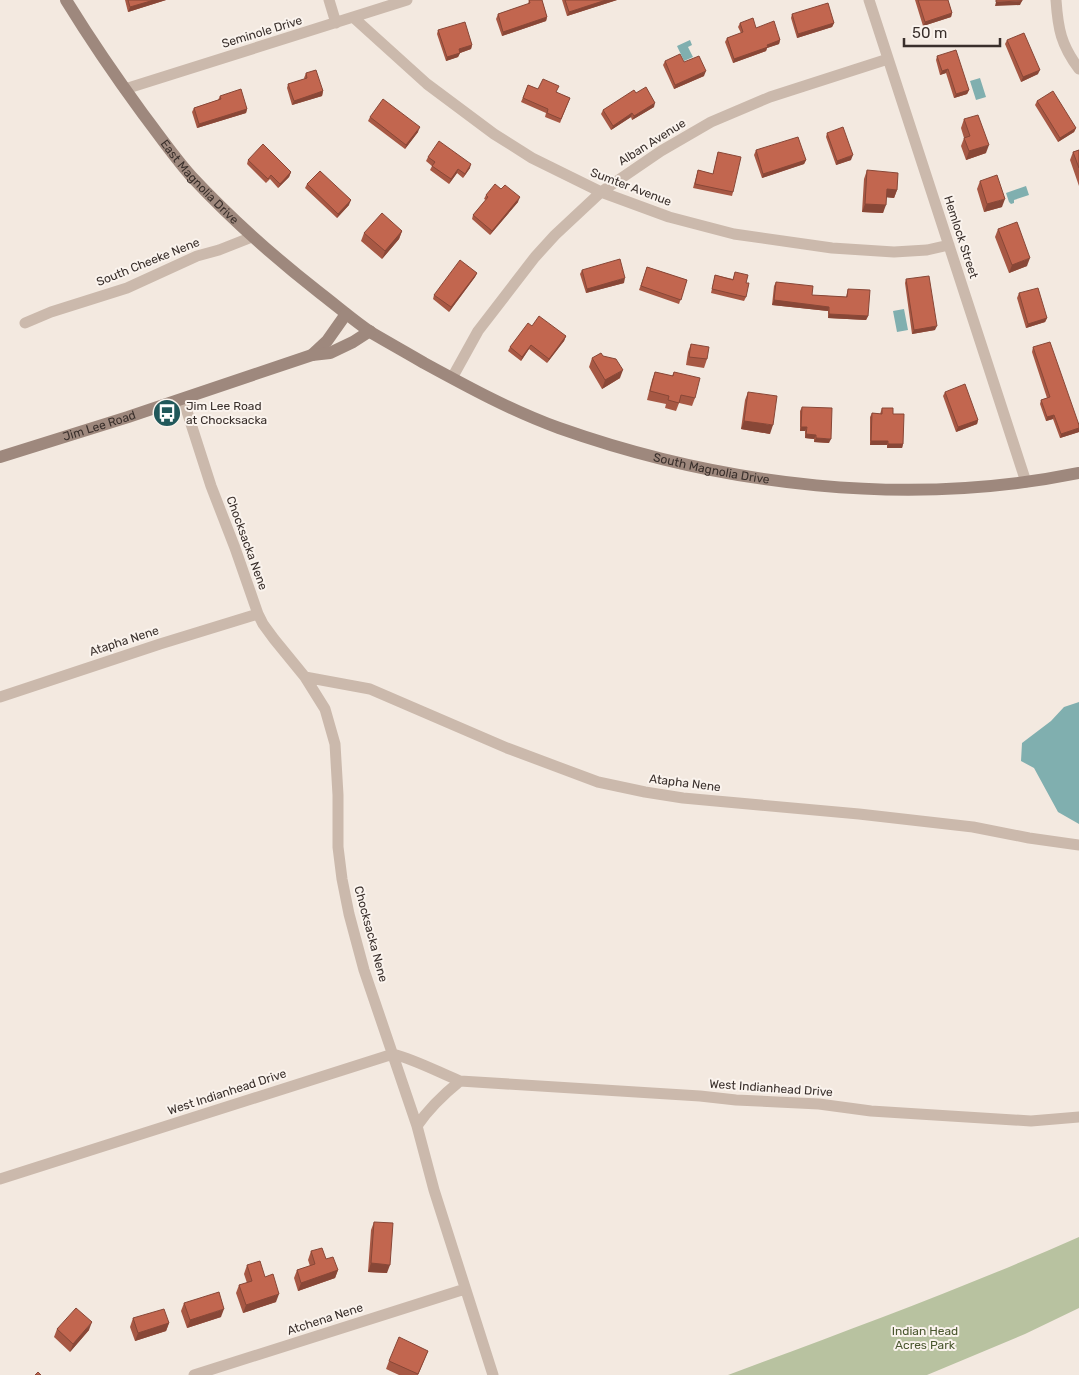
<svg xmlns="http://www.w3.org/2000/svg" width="1079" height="1375" viewBox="0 0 1079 1375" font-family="Rubik,sans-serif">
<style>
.green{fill:#b8c2a0}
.water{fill:#80afaf}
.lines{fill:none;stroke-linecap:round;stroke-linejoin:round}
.street{stroke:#cbb9ac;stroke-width:11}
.secondary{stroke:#9e887d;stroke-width:12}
.wall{fill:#a75844}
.shaded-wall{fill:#884737}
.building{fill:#c2664f;stroke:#884737}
.labels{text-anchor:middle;stroke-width:4;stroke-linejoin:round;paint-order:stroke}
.street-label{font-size:12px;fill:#392f2b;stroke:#faf3ed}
.poi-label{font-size:12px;fill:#392f2b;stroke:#faf3ed;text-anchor:start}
.park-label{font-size:12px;fill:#4a572f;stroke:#faf3ed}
</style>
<rect width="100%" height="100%" fill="#f3e9e0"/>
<!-- green -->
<path class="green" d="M1079 1237V1308L1025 1334 927 1375H728C846 1331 964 1288 1079 1237Z"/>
<!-- water -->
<path class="water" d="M690 40 692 45 688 47 693 57 684 61 677 46Z
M980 78 986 97 976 100 970 81Z
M1026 186 1029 195 1014 200V203L1011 204 1009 202 1006 193Z
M904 309 908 330 897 332 893 311Z
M1079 702V824L1058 812 1034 768 1021 761 1022 743 1051 721 1064 707Z"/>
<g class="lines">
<!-- street -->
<path class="street" d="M329 0 336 23
M869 0 1026 482
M1056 0C1058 29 1061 45 1079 69
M354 18 427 84 494 134 532 158 601 192 669 217 734 234 832 248 894 252 927 250 949 245
M125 89 407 0
M25 323 51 312 127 288 197 256 219 250 252 237
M452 378 478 331 535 257 555 235 601 192 661 151 711 122 770 97 888 59
M183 399 211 486 235 548 258 614 263 624 274 639 305 677 325 709 335 744 338 795V847L342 879 349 914 364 970 417 1126 434 1190 493 1375
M305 677 370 689 507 748 598 782 645 792 683 798 859 814 973 827 1029 838 1079 845
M0 697 160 644 258 614
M417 1126C429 1108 444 1094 460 1081
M0 1179 393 1054C416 1060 438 1072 460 1081L700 1096 736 1100 819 1104 871 1111 1031 1121 1079 1117
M194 1375 465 1289"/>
<!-- secondary -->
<g class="secondary">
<path id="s1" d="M66 0C90 39 116 77 143 114 159 135 174 157 191 176 231 219 274 257 320 293 337 306 354 321 372 333 389 343 407 353 424 363 468 387 512 411 559 428 723 486 908 508 1079 473"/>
<path d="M312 355 327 341 346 314"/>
<path id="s2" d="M0 457 128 417 312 355 330 353 353 342 370 331"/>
</g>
</g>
<!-- wall -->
<path class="wall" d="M125 0H166L128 12Z
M529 0H542L547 17 546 21 502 36 496 19 498 14 528 4Z
M562 0H617L567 16Z
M915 0H948L952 13 951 17 923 26Z
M792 14 834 23 832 27 797 38 791 18Z
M740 23 756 28 780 40 779 44 767 48 766 51 733 63 725 42 727 38 741 33 738 27Z
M438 30 472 45 471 49 460 53 458 57 446 61 437 34Z
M1007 40 1038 74 1021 82 1005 44Z
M937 56 969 90 967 94 954 98 946 73 940 75 936 60Z
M665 61 684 62 704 76 674 89 663 65Z
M306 73 323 91 322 96 292 105 287 88 288 84 305 79 304 78Z
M528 85 538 89 556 92 570 98 560 123 545 117 546 113 521 102Z
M636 93 654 107 632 120 631 117 611 130 601 114 603 110Z
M220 96 247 109 246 113 197 128 192 112 194 108 218 100Z
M1037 101 1076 128 1074 132 1058 142 1035 105Z
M370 117 418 132 405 149 368 121Z
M964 119 986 153 966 160 961 146 964 138 961 128Z
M827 133 851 160 836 165 826 137Z
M756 150 806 160 804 164 762 178 754 155Z
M1079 150V186L1070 160 1073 152Z
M718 152 733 192 732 196 693 188 698 170 713 174Z
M428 157 470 168 463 178 457 173 449 184 430 170 432 166 426 161Z
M248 160 291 172 289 177 278 188 270 179 266 183 247 164Z
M867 170 897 190 894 198 886 197 883 213 862 212 864 179Z
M980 181 1002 207 984 212 977 189Z
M307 184 349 205 337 218 305 188Z
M501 189 518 202 490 235 472 219 473 215 486 200 484 199 486 195Z
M998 229 1027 266 1009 273 995 237Z
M402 231 399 239 382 259 361 241 364 233Z
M647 267 687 280 679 304 639 290Z
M582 270 624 283 586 293 580 274Z
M735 272 746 283V297L744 301 711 293 715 275 733 279Z
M477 273 475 277 449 312 433 299 434 295Z
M906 279 935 330 912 334 905 283Z
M776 282 812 295 846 297 848 289 868 316 866 320 828 318V311L772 305 774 286Z
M1019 293 1047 318 1045 322 1026 328 1017 298Z
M532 326 566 336 564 341 547 363 529 349 521 361 508 351 510 347Z
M691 344 707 359 704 368 686 365 688 352Z
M1033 347 1079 425V432L1060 438 1053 419 1046 421 1040 404 1041 400 1047 398 1032 352Z
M592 358 620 378 602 389 589 367Z
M655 372 672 376 674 372 695 398 692 406 679 403 676 411 665 408 666 404 647 400 652 380Z
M748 392 770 434 741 429 745 400Z
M945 392 978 420 977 424 956 432 943 396Z
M802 407 829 443 814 442V439L805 438V431H800V411Z
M882 408 893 414 903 444 902 448H887V445H870V417L872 413 880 414Z
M374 1222 387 1273 368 1272 371 1230Z
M311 1251 326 1259 338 1270 335 1278 298 1291 294 1278 297 1270 310 1266 308 1260Z
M247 1265 265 1277 276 1302 243 1313 236 1293 239 1285 247 1283 244 1274Z
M184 1303 221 1317 187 1328 181 1311Z
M133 1318 169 1323 166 1331 135 1341 130 1327Z
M57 1329 89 1330 70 1352 54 1337Z
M428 1351 418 1375H399L386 1369 389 1361Z"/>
<!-- shaded-wall -->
<path class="shaded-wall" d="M154 0H166L128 12 130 7Z
M606 0H617L567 16 569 12Z
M1022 1 1020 5 995 6 996 2Z
M952 13 951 17 923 26 925 22Z
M547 17 546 21 502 36 503 32Z
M834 23 832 27 797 38 798 34Z
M780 40 779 44 767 48 766 51 733 63 734 59 767 45Z
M472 45 471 49 460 53 458 57 446 61 447 57 459 49Z
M948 69 946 73 940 75 942 71Z
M1040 70 1038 74 1021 82 1023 77Z
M706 71 704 76 674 89 675 85Z
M969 90 967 94 954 98 956 94Z
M323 91 322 96 292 105 294 101Z
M655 103 654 107 632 120 634 116Z
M247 109 246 113 197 128 199 124Z
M632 113 631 117 611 130 613 126Z
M420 127 418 132 405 149 406 145Z
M1076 128 1074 132 1058 142 1060 138Z
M989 145 986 153 966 160 969 151Z
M853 155 851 160 836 165 837 161Z
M806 160 804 164 762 178 763 174Z
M471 164 470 168 463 178 465 174Z
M458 169 457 173 449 184 451 179Z
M291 172 289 177 278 188 280 184Z
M887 189 897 190 894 198 884 197Z
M520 197 518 202 490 235 492 231Z
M1005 199 1002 207 984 212 987 204Z
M351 200 349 205 337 218 338 214Z
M865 204 886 205 883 213 862 212Z
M402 231 399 239 382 259 385 251Z
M1030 258 1027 266 1009 273 1012 265Z
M477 273 475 277 449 312 451 307Z
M625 278 624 283 586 293 587 289Z
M774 300 829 307 828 311 772 305Z
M829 314 868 316 866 320 828 318Z
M1047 318 1045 322 1026 328 1028 324Z
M937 326 935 330 912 334 914 330Z
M566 336 564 341 547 363 549 359Z
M531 345 529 349 521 361 522 357Z
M623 370 620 378 602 389 605 380Z
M1054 415 1053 419 1046 421 1047 417Z
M978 420 977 424 956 432 958 427Z
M744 421 773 425 770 434 741 429Z
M801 427H807L805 431H800Z
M1079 428V432L1060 438 1061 434Z
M806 434 816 435 814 439 805 438Z
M816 438 831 439 829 443 814 442Z
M871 441H888L887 445H870Z
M888 444H903L902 448H887Z
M371 1263 390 1265 387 1273 368 1272Z
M338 1270 335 1278 298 1291 301 1283Z
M279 1294 276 1302 243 1313 246 1305Z
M224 1309 221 1317 187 1328 190 1320Z
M92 1322 89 1330 70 1352 73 1344Z
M169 1323 166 1331 135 1341 138 1333Z"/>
<!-- building -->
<path class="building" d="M128 0H154L130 7Z
M529 0H542L547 17 503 32 498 14 530 3Z
M565 0H606L569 12Z
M918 0H948L952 13 925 22Z
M996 0H1022V1L996 2Z
M828 3 834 23 798 34 792 14Z
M753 18 756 28 774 21 780 40 767 45 768 47 734 59 727 38 743 32 740 23Z
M465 22 472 45 459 49 460 53 447 57 438 30Z
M1024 33 1040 70 1023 77 1007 40Z
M956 50 969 90 956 94 948 69 942 71 937 56Z
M680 54 684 62 699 56 706 71 675 85 665 61Z
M316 70 323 91 294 101 288 84 307 78 306 73Z
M543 79 559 86 556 92 570 98 561 119 547 113 548 109 523 98 528 85 538 89Z
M646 87 655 103 634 116 632 113 613 126 603 110 634 90 636 93Z
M241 89 247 109 199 124 194 108 221 99 220 96Z
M1053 91 1076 128 1060 138 1037 101Z
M383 99 420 127 406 145 370 117Z
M978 115 989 145 969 151 964 138 970 136 964 119Z
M843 127 853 155 837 161 827 133Z
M798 137 806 160 763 174 756 150Z
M439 141 471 164 465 174 458 169 451 179 432 166 435 162 428 157Z
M263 144 291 172 280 184 271 175 268 179 248 160Z
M1079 150V168L1073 152Z
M718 152 741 157 733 192 695 184 698 170 713 174Z
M867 170 898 173 897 190 887 189 886 205 865 204Z
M320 171 351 200 338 214 307 184Z
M997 175 1005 199 987 204 980 181Z
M495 184 501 189 505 185 520 197 492 231 473 215 488 197 486 195Z
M382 213 402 231 385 251 364 233Z
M1017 222 1030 258 1012 265 998 229Z
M620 259 625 278 587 289 582 270Z
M460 260 477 273 451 307 434 295Z
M647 267 687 280 681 300 641 286Z
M735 272 748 275 746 283H749L746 297 712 289 715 275 733 280Z
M929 276 937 326 914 330 906 279Z
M776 282 813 286 812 295 847 297 848 289 870 290 868 316 829 314V307L774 300Z
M1038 288 1047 318 1028 324 1019 293Z
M539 316 566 336 549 359 531 345 522 357 510 347 528 323 532 326Z
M1050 342 1079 425V428L1061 434 1054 415 1047 417 1041 400 1050 397 1033 347Z
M691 344 709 347 707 359 689 357Z
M601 353 603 356 616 359 623 370 605 380 592 358Z
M655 372 673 376 674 372 700 378 695 398 681 395 679 403 668 400 669 396 650 391Z
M965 384 978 420 958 427 945 392Z
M748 392 777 396 773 425 744 421Z
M802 407 832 408 831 439 816 438V435L806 434 807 427H801Z
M882 408H893V414H904L903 444H888V441H871L872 413 882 414Z
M374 1222 393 1223 390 1265 371 1263Z
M322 1248 326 1259 333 1257 338 1270 301 1283 297 1270 315 1264 311 1251Z
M260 1261 265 1277 273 1274 279 1294 246 1305 239 1285 252 1281 247 1265Z
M219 1292 224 1309 190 1320 184 1303Z
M76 1308 92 1322 73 1344 57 1329Z
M164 1309 169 1323 138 1333 133 1318Z
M399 1337 428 1351 418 1374 389 1361Z
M38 1372 41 1375H35Z"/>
<!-- icons -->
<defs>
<symbol id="bus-disc" viewBox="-11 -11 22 22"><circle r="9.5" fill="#21585a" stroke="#faf3ed"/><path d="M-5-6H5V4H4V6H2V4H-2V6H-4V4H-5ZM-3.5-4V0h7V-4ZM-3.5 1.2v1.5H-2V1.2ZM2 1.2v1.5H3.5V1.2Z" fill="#fff"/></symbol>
</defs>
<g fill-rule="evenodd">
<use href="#bus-disc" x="151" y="397" width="32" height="32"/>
</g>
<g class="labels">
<!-- street labels -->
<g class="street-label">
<text transform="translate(262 32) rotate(-17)" y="4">Seminole Drive</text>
<text transform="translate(652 142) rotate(-32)" y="4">Alban Avenue</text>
<text dy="4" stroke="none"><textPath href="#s1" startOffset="226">East Magnolia Drive</textPath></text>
<text transform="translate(631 187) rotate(21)" y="4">Sumter Avenue</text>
<text transform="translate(961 237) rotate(72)" y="4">Hemlock Street</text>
<text transform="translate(148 262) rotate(-22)" y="4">South Cheeke Nene</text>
<text dy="4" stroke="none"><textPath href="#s2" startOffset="104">Jim Lee Road</textPath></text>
<text dy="4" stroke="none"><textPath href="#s1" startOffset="824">South Magnolia Drive</textPath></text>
<text transform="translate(247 543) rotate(70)" y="4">Chocksacka Nene</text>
<text transform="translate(124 641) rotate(-18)" y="4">Atapha Nene</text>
<text transform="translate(685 783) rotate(7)" y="4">Atapha Nene</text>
<text transform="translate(371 934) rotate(75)" y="4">Chocksacka Nene</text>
<text transform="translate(771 1088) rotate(4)" y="4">West Indianhead Drive</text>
<text transform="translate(227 1092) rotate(-18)" y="4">West Indianhead Drive</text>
<text transform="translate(325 1319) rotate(-18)" y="4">Atchena Nene</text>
</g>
<!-- poi labels -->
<g class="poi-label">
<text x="186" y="410">Jim Lee Road<tspan x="186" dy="14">at Chocksacka</tspan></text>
</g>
<!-- park labels -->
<g class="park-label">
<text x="925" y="1335">Indian Head<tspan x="925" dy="14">Acres Park</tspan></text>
</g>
</g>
<!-- scale -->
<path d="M904 38v8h96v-8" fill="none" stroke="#392f2b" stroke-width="2.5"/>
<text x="912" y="38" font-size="15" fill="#392f2b" stroke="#faf3ed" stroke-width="4" paint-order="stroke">50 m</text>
</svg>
